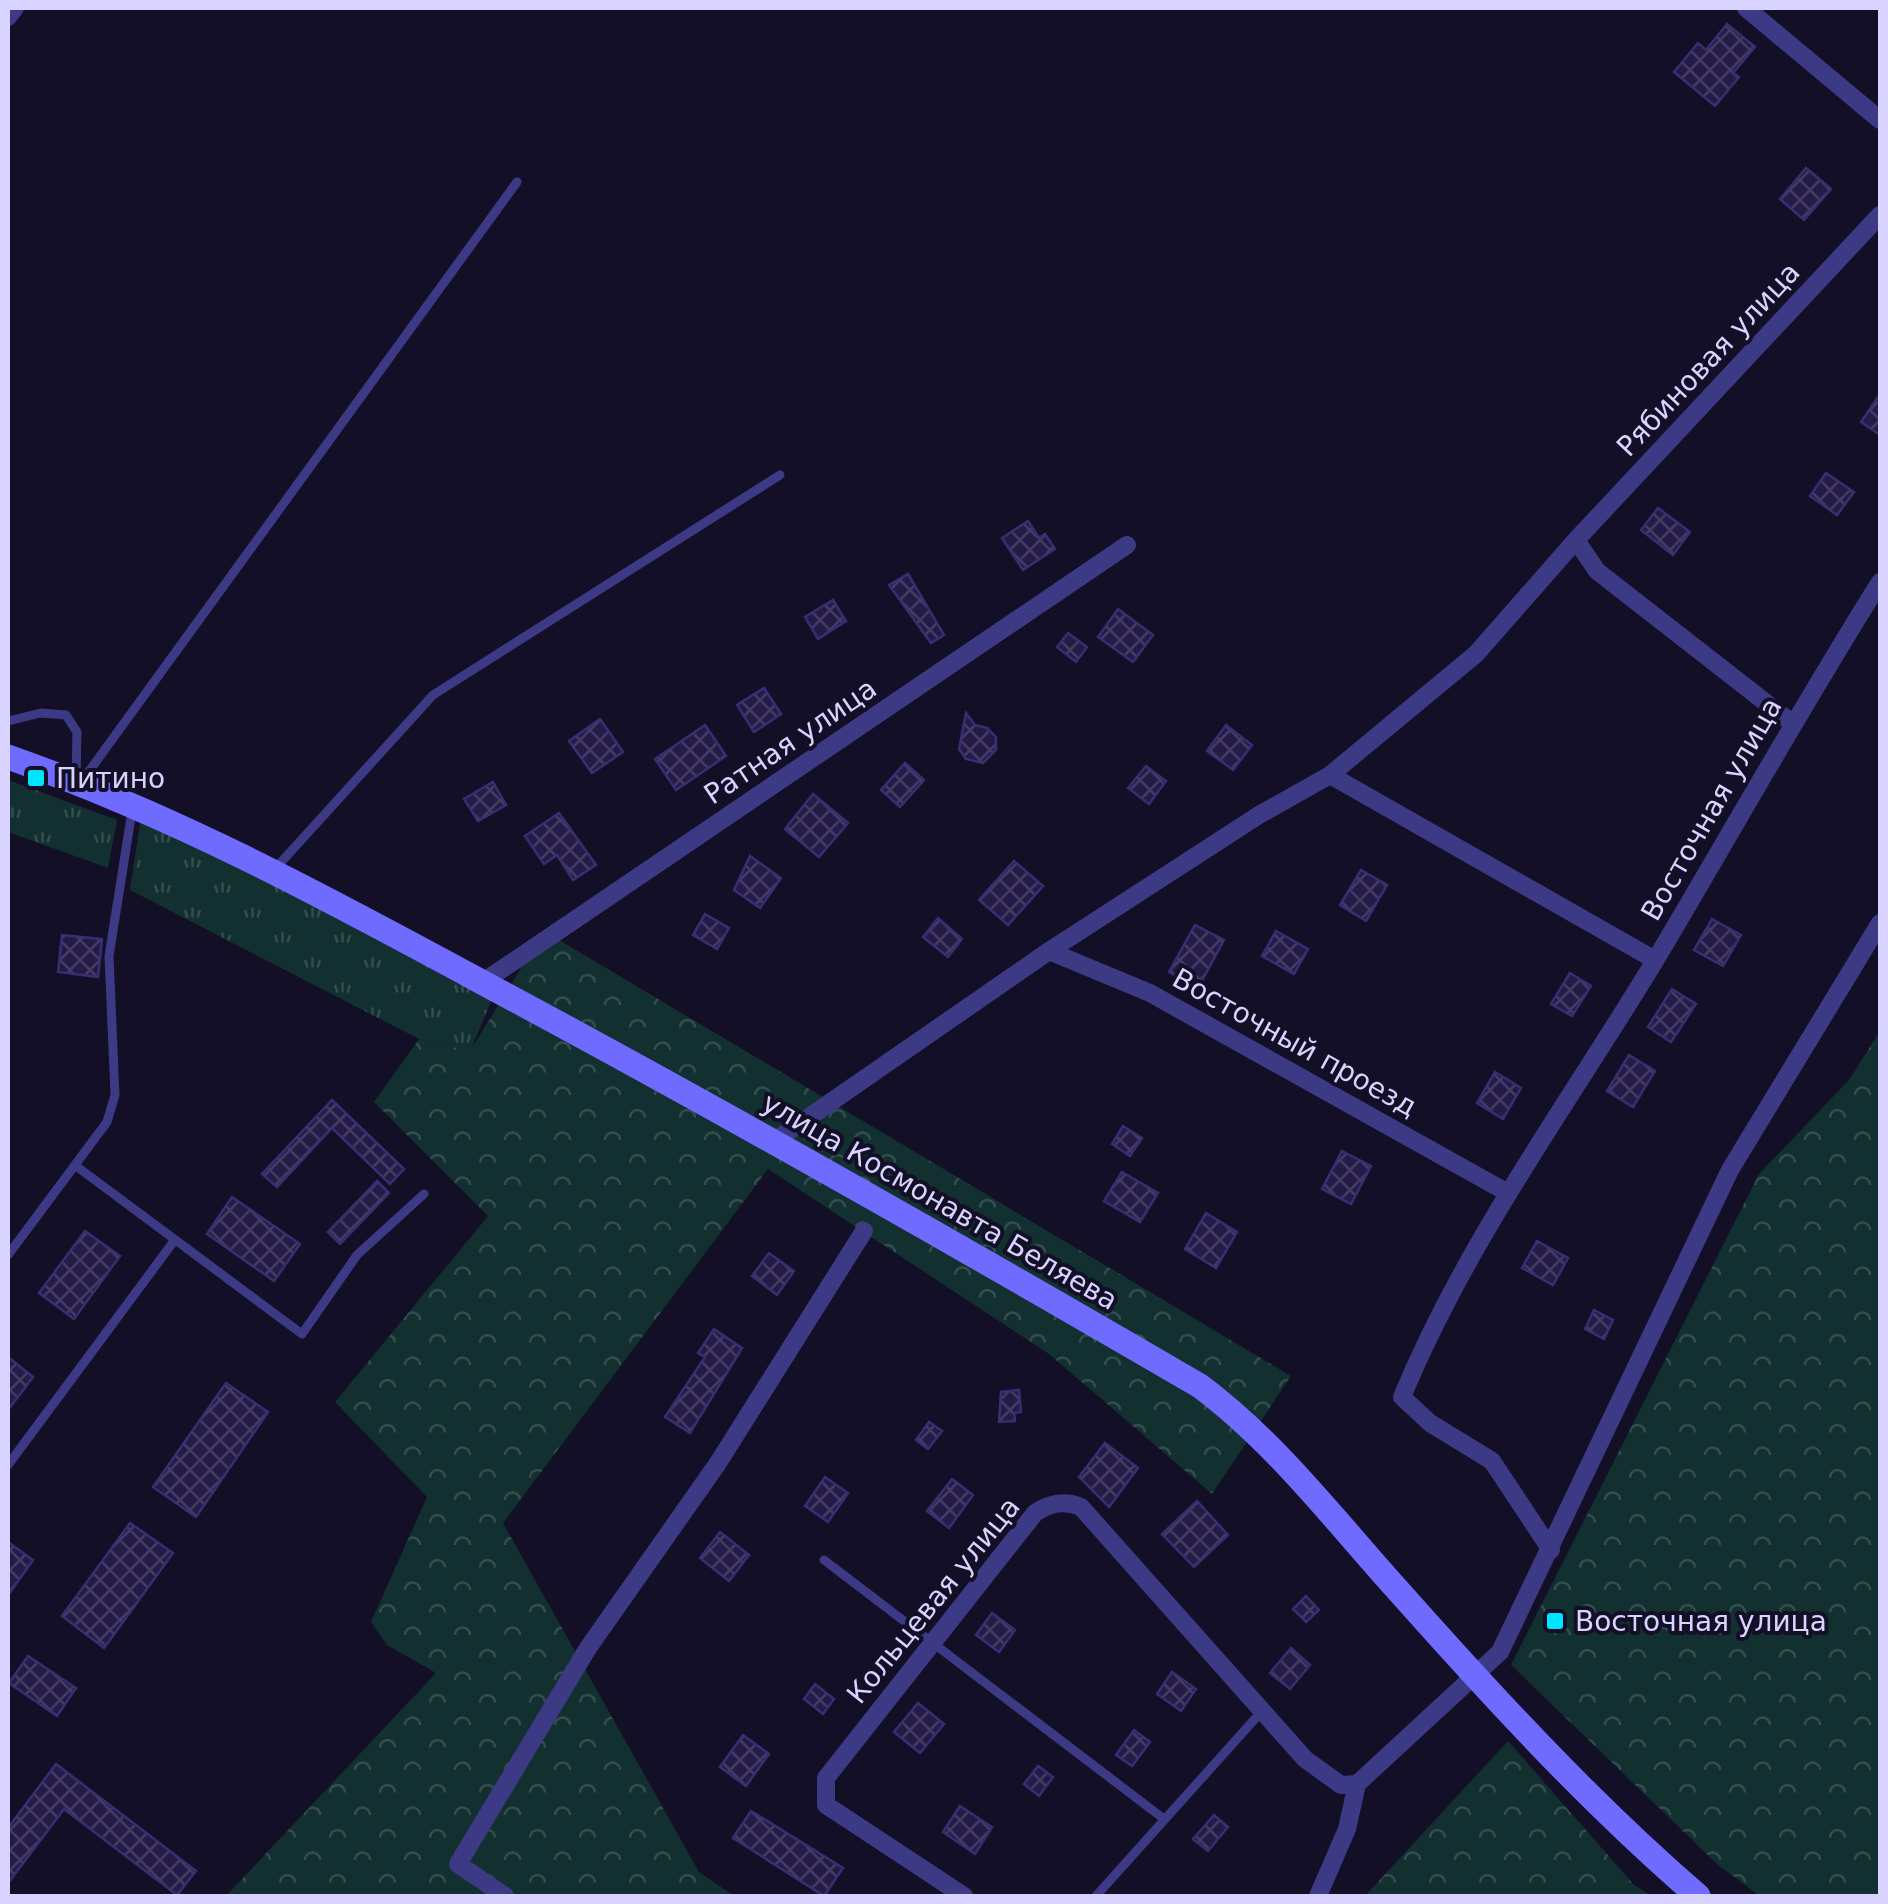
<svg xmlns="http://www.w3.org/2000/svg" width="1888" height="1904" viewBox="0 0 1888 1904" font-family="'DejaVu Sans',sans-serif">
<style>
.grass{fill:url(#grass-tufts)}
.forest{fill:url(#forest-crowns)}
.building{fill:url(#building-cross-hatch);stroke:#3b2d73;stroke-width:2.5}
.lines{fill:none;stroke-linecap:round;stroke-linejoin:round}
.lane{stroke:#3d3a85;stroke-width:9}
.street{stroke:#3d3a85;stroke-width:18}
.secondary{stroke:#6f6bff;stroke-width:25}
.poi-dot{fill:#00e5ff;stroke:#130f26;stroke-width:4}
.labels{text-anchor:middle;stroke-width:8;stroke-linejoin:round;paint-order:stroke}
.street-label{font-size:28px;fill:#d9d4ff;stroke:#130f26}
.poi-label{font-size:28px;fill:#d9d4ff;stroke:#130f26;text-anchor:start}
</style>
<defs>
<pattern id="grass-tufts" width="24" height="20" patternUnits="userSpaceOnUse" patternTransform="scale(2.5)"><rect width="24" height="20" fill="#12302f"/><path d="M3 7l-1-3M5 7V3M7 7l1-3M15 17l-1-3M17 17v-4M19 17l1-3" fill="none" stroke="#344d4e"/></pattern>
<pattern id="forest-crowns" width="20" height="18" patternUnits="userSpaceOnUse" patternTransform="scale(2.5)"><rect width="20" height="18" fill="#12302f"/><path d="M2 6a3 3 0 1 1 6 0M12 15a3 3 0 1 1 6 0" fill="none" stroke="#344d4e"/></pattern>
<pattern id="building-cross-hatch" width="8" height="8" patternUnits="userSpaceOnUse" patternTransform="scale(2.5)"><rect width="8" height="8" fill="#241b47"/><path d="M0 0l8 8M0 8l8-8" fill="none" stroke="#433b63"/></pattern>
</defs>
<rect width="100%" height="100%" fill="#130f26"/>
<!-- grass -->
<path class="grass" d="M8 780 117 820 108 868 8 832Z
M141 817 493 997 470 1052 419 1039 130 890Z"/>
<!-- forest -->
<path class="forest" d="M544 931 1291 1376 1212 1494 1049 1354 768 1169 503 1523 699 1872 734 1896H226L436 1673 387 1645 371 1622 427 1497 335 1402 488 1216 374 1102 419 1039 470 1051Z
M1880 1031V1896H1760L1718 1865 1511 1665 1759 1174 1849 1080Z
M1508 1741 1634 1885 1652 1896H1365Z"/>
<!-- building -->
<path class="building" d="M1727 24 1755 47 1733 73 1739 77 1715 106 1674 72 1698 43 1706 50Z
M1806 168 1831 189 1804 220 1780 199Z
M1880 394V435L1861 422Z
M1826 473 1854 492 1837 515 1810 496Z
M1658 508 1690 532 1673 555 1641 530Z
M1028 521 1039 538 1045 534 1055 549 1023 570 1002 538Z
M908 574 944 635 931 643 889 585Z
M833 600 846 621 818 639 805 617Z
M1118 609 1153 635 1133 662 1098 637Z
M1068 633 1087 647 1076 662 1057 647Z
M764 688 781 714 754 732 737 705Z
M966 713 975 725 987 728 996 737V750L983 763 966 759 959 749Z
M600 719 623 752 592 773 569 741Z
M705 725 726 756 676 790 655 759Z
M1226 725 1252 745 1233 770 1207 751Z
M905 763 924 780 900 807 881 790Z
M1146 766 1166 781 1149 804 1128 788Z
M493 782 506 805 478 821 464 799Z
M813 794 848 823 819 857 785 829Z
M559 813 596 865 573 880 557 855 544 864 525 836Z
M750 856 781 878 760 908 734 890Z
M1014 861 1043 886 1008 925 979 900Z
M1361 870 1387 885 1366 921 1340 905Z
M705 914 729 928 717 949 693 935Z
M938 918 962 939 948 957 923 937Z
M1712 919 1741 935 1723 966 1694 950Z
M1195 925 1224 940 1198 988 1169 972Z
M1276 931 1308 949 1294 974 1262 956Z
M62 935 102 939 98 977 58 972Z
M1570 973 1591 986 1572 1016 1551 1004Z
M1672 989 1696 1004 1671 1042 1648 1027Z
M1629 1055 1655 1071 1633 1107 1607 1091Z
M1495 1072 1521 1088 1503 1119 1477 1103Z
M332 1100 404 1169 390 1184 332 1128 277 1187 262 1174Z
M1123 1126 1142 1138 1130 1156 1112 1144Z
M1342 1151 1371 1166 1351 1204 1322 1189Z
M1122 1172 1158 1193 1140 1222 1104 1201Z
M377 1181 389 1193 340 1244 328 1232Z
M232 1197 300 1244 274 1281 207 1234Z
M1206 1213 1237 1232 1216 1268 1185 1249Z
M85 1231 120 1256 74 1319 39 1293Z
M1537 1241 1568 1258 1553 1285 1522 1268Z
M769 1253 794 1271 777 1295 752 1276Z
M1594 1310 1613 1320 1604 1339 1585 1329Z
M714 1329 742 1348 690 1433 665 1417 705 1357 698 1353Z
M8 1357 33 1377 8 1410Z
M226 1383 268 1412 196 1517 153 1487Z
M1019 1390 1021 1412 1014 1413 1015 1421 999 1422 1001 1392Z
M929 1422 942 1431 928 1449 916 1440Z
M1105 1443 1138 1468 1109 1507 1079 1477Z
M825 1477 848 1493 828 1522 805 1506Z
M952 1479 973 1495 949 1528 927 1511Z
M1197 1501 1228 1535 1194 1567 1162 1534Z
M130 1523 173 1553 104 1648 62 1616Z
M720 1532 749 1555 729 1581 700 1558Z
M8 1542 33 1560 8 1595Z
M1306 1596 1319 1610 1306 1622 1293 1609Z
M992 1613 1015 1630 999 1652 976 1635Z
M1291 1648 1310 1665 1290 1689 1270 1673Z
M28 1656 76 1688 57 1716 9 1683Z
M1172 1672 1196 1689 1181 1711 1157 1694Z
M815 1684 834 1699 823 1714 804 1699Z
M918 1703 944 1724 920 1753 894 1732Z
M1134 1730 1150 1742 1132 1766 1116 1755Z
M743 1735 769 1754 746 1786 720 1767Z
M56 1764 196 1871 177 1895 64 1809 8 1883V1828Z
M1038 1766 1053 1777 1039 1796 1024 1784Z
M960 1806 992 1827 975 1854 943 1832Z
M751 1811 843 1868 824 1896 733 1838Z
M1214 1815 1228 1827 1208 1851 1193 1839Z"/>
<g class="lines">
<!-- lane -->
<path class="lane" d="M8 721 41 713 66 715 77 732 76 778
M82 781 517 182
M274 870 433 695 780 475
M76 1166 302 1334 357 1255 424 1194
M8 1255 107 1122 115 1095 109 956 132 811
M8 1465 174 1241
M824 1560 1164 1819
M1096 1896 1262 1711"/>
<!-- street -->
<path class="street" d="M1746 8 1880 120
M8 17 15 8
M1576 540 1880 215
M1330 775 1655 960
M1049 951 1150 993 1508 1193
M483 982 1127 545
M776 1140 1049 951 1259 815 1330 775 1476 654 1576 540 1597 571 1792 723
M1551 1550 1492 1461 1430 1423 1402 1397C1467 1240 1569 1103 1656 959 1731 833 1802 706 1880 582
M505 1896 458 1864 588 1648 718 1463 864 1231
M964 1896 826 1805V1778L1035 1513C1050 1503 1064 1500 1081 1507L1305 1759 1341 1785 1357 1784
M1318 1896 1347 1829 1357 1784 1500 1652 1730 1170 1880 923"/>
<!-- secondary -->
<path class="secondary" d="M8 757C182 818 341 906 504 994 739 1120 970 1252 1200 1386 1275 1442 1333 1518 1395 1587 1491 1695 1589 1802 1698 1896"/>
</g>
<!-- markers -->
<g class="poi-dot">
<rect x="26" y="768" width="20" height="20" rx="5"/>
<rect x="1545" y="1611" width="20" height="20" rx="5"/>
</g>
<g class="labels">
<!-- street labels -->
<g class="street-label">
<text transform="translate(1708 359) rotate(-47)" y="10">Рябиновая улица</text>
<text transform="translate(790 741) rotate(-34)" y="10">Ратная улица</text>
<text transform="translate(1711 809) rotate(-60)" y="10">Восточная улица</text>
<text transform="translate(1295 1042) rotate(29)" y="10">Восточный проезд</text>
<text transform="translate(940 1201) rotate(30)" y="10">улица Космонавта Беляева</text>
<text transform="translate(933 1600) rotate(-51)" y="10">Кольцевая улица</text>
</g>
<!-- poi labels -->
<g class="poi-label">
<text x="56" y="788">Питино</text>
<text x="1575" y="1631">Восточная улица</text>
</g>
</g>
<!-- border -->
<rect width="1888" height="1904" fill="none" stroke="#d9d4ff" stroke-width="20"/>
</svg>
